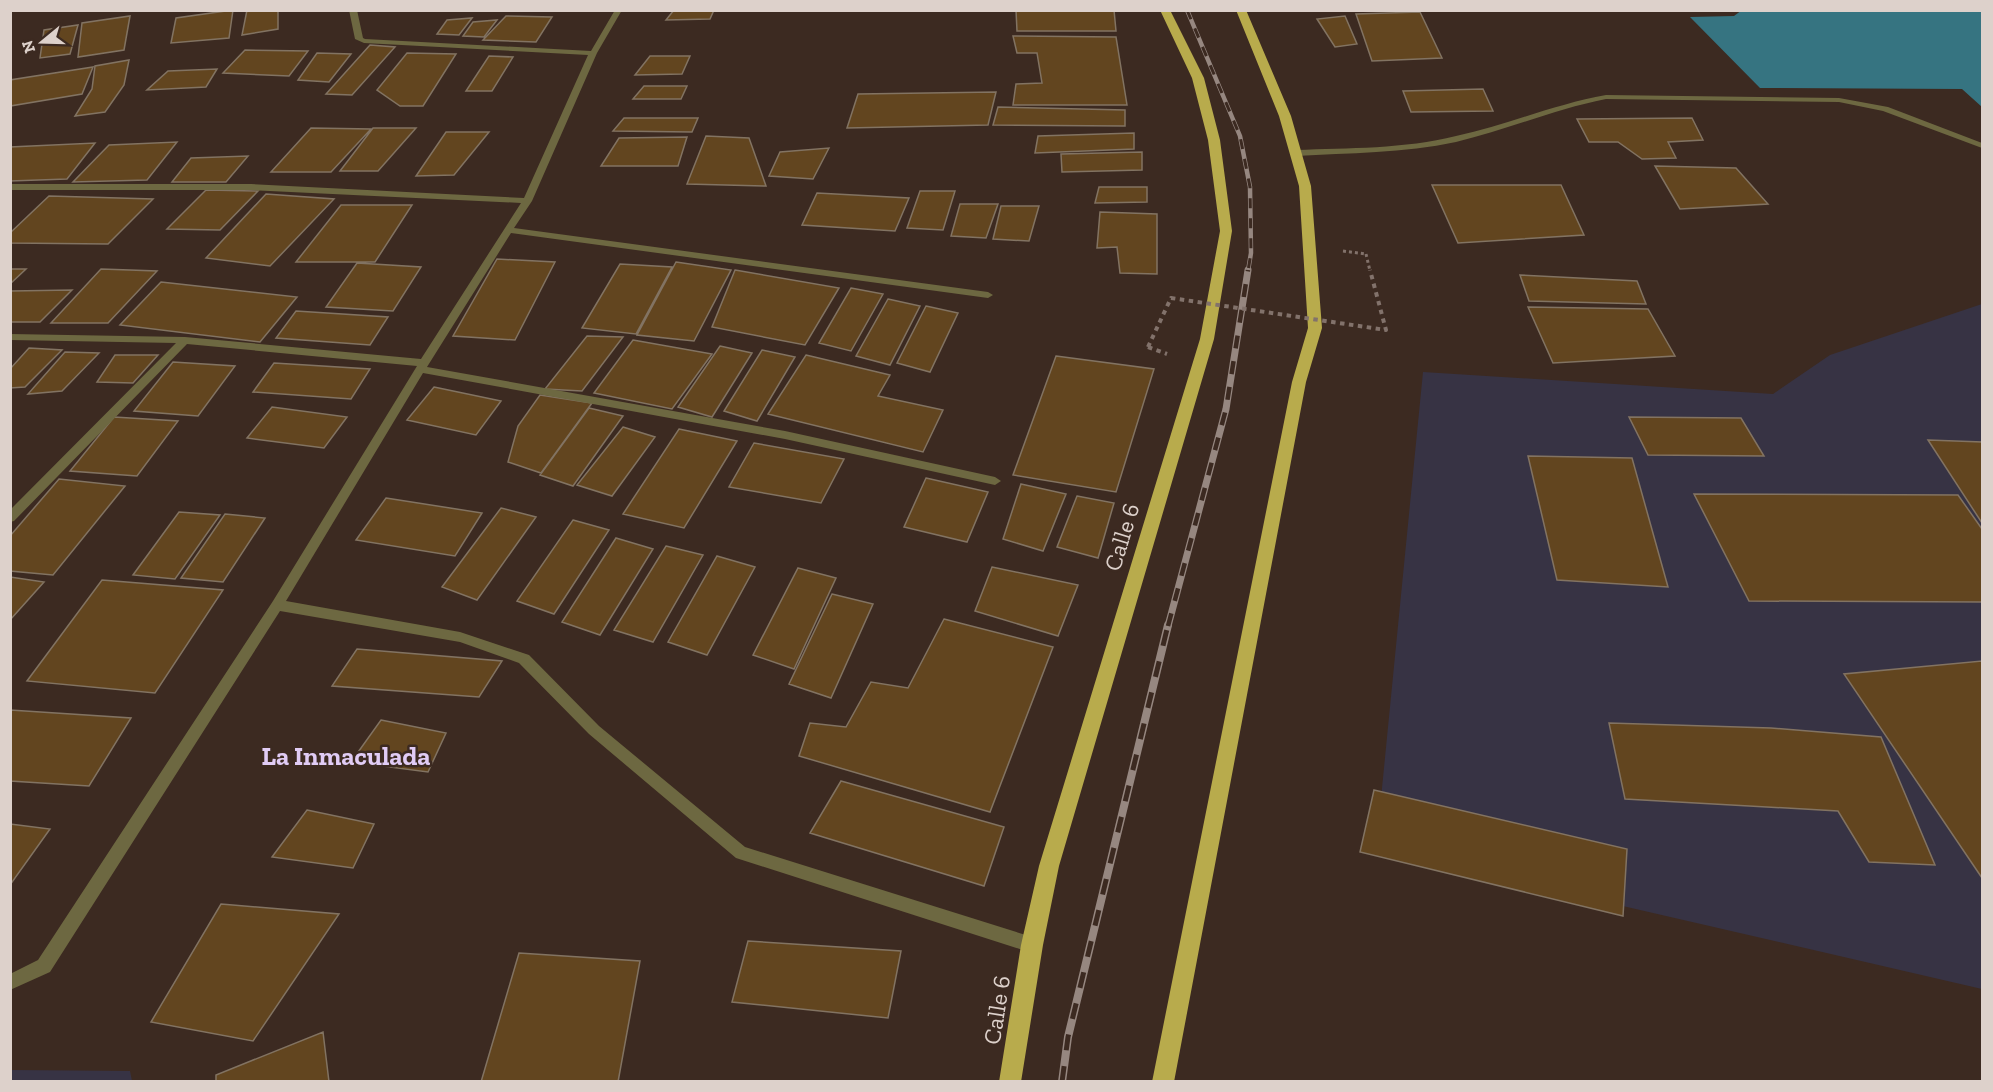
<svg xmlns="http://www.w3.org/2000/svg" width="1993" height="1092" viewBox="0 0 1993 1092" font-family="'Zilla Slab',serif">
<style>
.industrial{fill:#373344}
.water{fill:#367481}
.building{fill:#62451f;stroke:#827362;stroke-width:1.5}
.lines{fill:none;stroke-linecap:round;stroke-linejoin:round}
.path-far1{stroke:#82726b;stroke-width:3;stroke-dasharray:3 3;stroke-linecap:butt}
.path{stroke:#82726b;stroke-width:4;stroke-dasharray:4.5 4.5;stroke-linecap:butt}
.service{fill:#6d6841;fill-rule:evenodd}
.minor{fill:#6d6841;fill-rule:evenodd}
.trunk{fill:#b8ab4c;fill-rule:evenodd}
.rail-far2-casing{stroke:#968780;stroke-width:4.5}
.rail-far1-casing{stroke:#968780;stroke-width:7}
.rail-casing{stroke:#968780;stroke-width:8}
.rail-far2{stroke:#3c2a21;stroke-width:3;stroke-dasharray:10;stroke-linecap:butt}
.rail-far1{stroke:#3c2a21;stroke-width:4.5;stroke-dasharray:13;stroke-linecap:butt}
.rail{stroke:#3c2a21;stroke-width:5;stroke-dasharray:16;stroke-linecap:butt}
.path-bridge-far1{stroke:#82726b;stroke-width:3;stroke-dasharray:3 3;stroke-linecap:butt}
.path-bridge{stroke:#82726b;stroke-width:4;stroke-dasharray:4.5 4.5;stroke-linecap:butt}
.labels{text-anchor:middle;stroke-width:5;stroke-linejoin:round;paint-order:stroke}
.street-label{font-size:24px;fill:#ddd1cb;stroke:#3c2a21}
.neighbourhood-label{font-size:26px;font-weight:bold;fill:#e1ccf5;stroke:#3c2a21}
</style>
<rect width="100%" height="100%" fill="#3c2a21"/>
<!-- industrial -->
<path class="industrial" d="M1982 304V989L1376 849 1423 372 1773 394 1830 355Z
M10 1070 130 1071 132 1081H11Z"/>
<!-- water -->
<path class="water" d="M1742 10 1982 11V107L1962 89 1760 88 1690 17 1734 16Z"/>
<!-- building -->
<path class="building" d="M233 10 229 38 171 43 176 18Z
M247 10H278V29L242 35Z
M674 10H714L710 19 666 20Z
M1016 10H1114L1116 31H1017Z
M1420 12 1442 58 1372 61 1356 14Z
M130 16 124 50 78 57 82 23Z
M506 16 552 17 536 42 483 40Z
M1345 16 1357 44 1335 47 1317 19Z
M472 18 459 35 437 34 447 20Z
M497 20 484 37 463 36 473 22Z
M78 25 70 54 40 58 44 30Z
M1013 36 1116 37 1127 105H1013L1016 84 1042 83 1037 53H1017Z
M370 45 395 47 352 95 326 94Z
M245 50 308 51 289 76 223 73Z
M317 53 351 54 329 82 298 80Z
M407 53 456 54 423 106H400L377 90Z
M489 56 513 57 492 91H466Z
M650 56H690L682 74 635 75Z
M129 60 124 85 105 112 75 116 92 89 95 66Z
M93 67 82 94 10 106V80Z
M217 69 206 87 147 90 168 71Z
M644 86H687L681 99H633Z
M1483 89 1493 111 1411 112 1403 91Z
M996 92 988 125 847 128 858 94Z
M998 107 1125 110V126L993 125Z
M624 118H698L692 132 613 131Z
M1692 118 1703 140 1668 142 1676 158 1642 159 1618 142H1589L1577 119Z
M311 128 371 129 331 172H271Z
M373 128H416L378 171H340Z
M446 132H489L454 175 416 176Z
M1134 133V149L1035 153 1038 136Z
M706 136 749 138 766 186 687 184Z
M687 137 678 166H601L619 138Z
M177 142 147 180 73 182 109 145Z
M95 143 67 179 10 181V147Z
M829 148 813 179 769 176 780 152Z
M1142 152V170L1062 172 1061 154Z
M248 156 226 182H172L191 158Z
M1655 166 1736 168 1768 204 1680 209Z
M1432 185H1561L1584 235 1458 243Z
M1099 187H1147V202L1095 203Z
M206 190 258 191 220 230 167 229Z
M920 191H955L943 230 907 228Z
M817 193 909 198 895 231 802 225Z
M266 194 334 199 270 266 206 258Z
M49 196 153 199 108 244 10 243V233Z
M960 204H998L986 238 951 236Z
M341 205H412L375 262H296Z
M1001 206H1039L1029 241 993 239Z
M1100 212 1157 214V274L1120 273 1117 247 1097 248Z
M497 259 555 262 515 340 453 336Z
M676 262 731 270 694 341 637 335Z
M357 263 421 267 393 311 326 307Z
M620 264 672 267 636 334 582 328Z
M10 269H26L10 284Z
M101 269 157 271 108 323H51Z
M735 270 839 288 805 345 712 327Z
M1520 275 1637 281 1646 304 1529 301Z
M161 282 297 297 260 342 120 325Z
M851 288 883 294 851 351 819 343Z
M72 290 40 322H10L11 291Z
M888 299 920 306 890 365 856 356Z
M926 306 958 313 930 372 897 363Z
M1528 307 1648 309 1675 356 1553 363Z
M296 311 388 317 370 345 276 338Z
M587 336 623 337 582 391 545 389Z
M633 340 712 354 672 409 594 393Z
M720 346 752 353 712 417 678 407Z
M29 348 62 350 25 387 10 388V369Z
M762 350 795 357 757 421 724 411Z
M65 352 99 353 62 391 28 394Z
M115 355H158L133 383 97 382Z
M806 355 890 375 878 396 943 410 923 452 768 414Z
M1056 356 1154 369 1116 492 1013 475Z
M173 362 235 366 198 416 134 411Z
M274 363 370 369 351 399 253 392Z
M434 387 501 401 476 435 407 420Z
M540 395 592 403 541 473 508 462 518 426Z
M272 407 347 417 324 448 247 438Z
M589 408 623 416 573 486 540 475Z
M114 417 178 421 137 476 70 471Z
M1629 417 1741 418 1764 456 1648 455Z
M623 427 655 437 612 496 577 485Z
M679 429 737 441 684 528 623 514Z
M1928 440 1982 442V523Z
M754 443 844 459 821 503 729 487Z
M1528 456 1632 458 1668 587 1557 580Z
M926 478 988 492 967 542 904 527Z
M59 479 125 486 53 575 10 571V536Z
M1021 484 1066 494 1043 551 1003 539Z
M1694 494 1958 495 1982 529V602L1749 601Z
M1077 496 1114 503 1098 558 1057 547Z
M386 498 482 513 455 556 356 540Z
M501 508 536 517 477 600 442 587Z
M179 512 220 515 175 579 133 575Z
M225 514 265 518 223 582 181 578Z
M573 520 609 530 554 614 517 601Z
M616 538 653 549 600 635 562 622Z
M666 546 703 555 653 642 614 630Z
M717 556 755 567 707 655 668 642Z
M992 567 1078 585 1058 636 975 611Z
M798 568 836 578 794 669 753 655Z
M10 577 44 582 10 620Z
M102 580 223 590 155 693 27 681Z
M832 594 873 604 831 698 789 684Z
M944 619 1053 647 990 812 799 756 810 723 846 727 871 682 908 688Z
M357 649 502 661 479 697 332 686Z
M1982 661V878L1844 674Z
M10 710 131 718 89 786 10 781Z
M381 720 446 733 428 772 351 762Z
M1609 723 1771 728 1881 737 1935 865 1869 862 1838 811 1625 799Z
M841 781 1004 827 984 886 810 833Z
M1374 790 1627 849 1623 916 1360 852Z
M307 810 374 824 353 868 272 857Z
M10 824 50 829 10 885Z
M221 904 339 914 253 1041 151 1022Z
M748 941 901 951 888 1018 732 1002Z
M519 953 640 961 618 1082H481Z
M323 1032 329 1082H216V1075Z"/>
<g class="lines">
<!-- path-far1 -->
<path class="path-far1" d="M1343 251 1366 254"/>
<!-- path -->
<path class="path" d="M1148 347 1167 354"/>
<!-- service -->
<path class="service" d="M1606 95 1839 98 1888 107 1982 143V148L1883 111 1839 102 1606 99C1555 109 1507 130 1456 142 1404 153 1349 153 1296 156L1292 153 1296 150C1349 148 1404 149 1456 136 1507 125 1555 104 1606 95Z"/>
<!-- minor -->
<path class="minor" d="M349 10H357L363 38 365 39 591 51 615 10H622L597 53 532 201 514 228 988 292 993 295 988 298 511 233 427 367 785 431 995 477 1001 481 995 485 785 439 423 373 286 601 460 632 529 655 599 726 745 847 1032 937 1037 940 1040 945 1037 950 1032 953 736 858 589 734 519 663 460 642 280 611 50 972 10 990V974L38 960 273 601 417 366 187 344 14 521 10 522V510L176 343 10 340V334L185 337 421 359 521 203 251 190H10V184H251L524 198 588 55 364 43 355 39Z"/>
<!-- trunk -->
<path class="trunk" d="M1160 10H1170L1204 78 1220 140 1232 231 1214 339 1059 866 1043 945 1021 1082H999L1021 945 1039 866 1200 339 1220 231 1208 140 1192 78Z
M1236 10H1246L1291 116 1311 186 1322 328 1306 382 1174 1082H1152L1292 382 1308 328 1299 186 1279 116Z"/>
<defs>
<path id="rail-far2" d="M1187 10 1240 136 1250 187 1251 253 1248 271"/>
<path id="rail-far1" d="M1168 626 1226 409 1248 270"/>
<path id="rail" d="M1062 1082 1068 1037 1168 625"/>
</defs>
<!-- rail-far2 casing -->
<use href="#rail-far2" class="rail-far2-casing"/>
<!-- rail-far1 casing -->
<use href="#rail-far1" class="rail-far1-casing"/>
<!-- rail casing -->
<use href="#rail" class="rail-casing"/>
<!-- rail-far2 -->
<use href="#rail-far2" class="rail-far2"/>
<!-- rail-far1 -->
<use href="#rail-far1" class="rail-far1"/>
<!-- rail -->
<use href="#rail" class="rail"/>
<!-- path-bridge-far1 -->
<path class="path-bridge-far1" d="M1366 254 1370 271"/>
<!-- path-bridge -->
<path class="path-bridge" d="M1148 347 1171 298 1386 330 1370 270"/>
</g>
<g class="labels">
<!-- street labels -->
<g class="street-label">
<text transform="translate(1122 537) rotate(-73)" y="8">Calle 6</text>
<text transform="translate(997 1010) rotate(-81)" y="8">Calle 6</text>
</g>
<!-- neighbourhood labels -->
<g class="neighbourhood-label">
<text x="346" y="765">La Inmaculada</text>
</g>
</g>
<!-- border -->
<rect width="1993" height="1092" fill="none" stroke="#ddd1cb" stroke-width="24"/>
<!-- north arrow -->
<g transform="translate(42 42) rotate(251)" stroke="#3c2a21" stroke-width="4.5" paint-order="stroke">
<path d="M0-4.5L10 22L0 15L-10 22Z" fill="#ddd1cb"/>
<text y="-9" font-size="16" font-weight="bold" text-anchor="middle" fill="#ddd1cb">N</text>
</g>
</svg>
